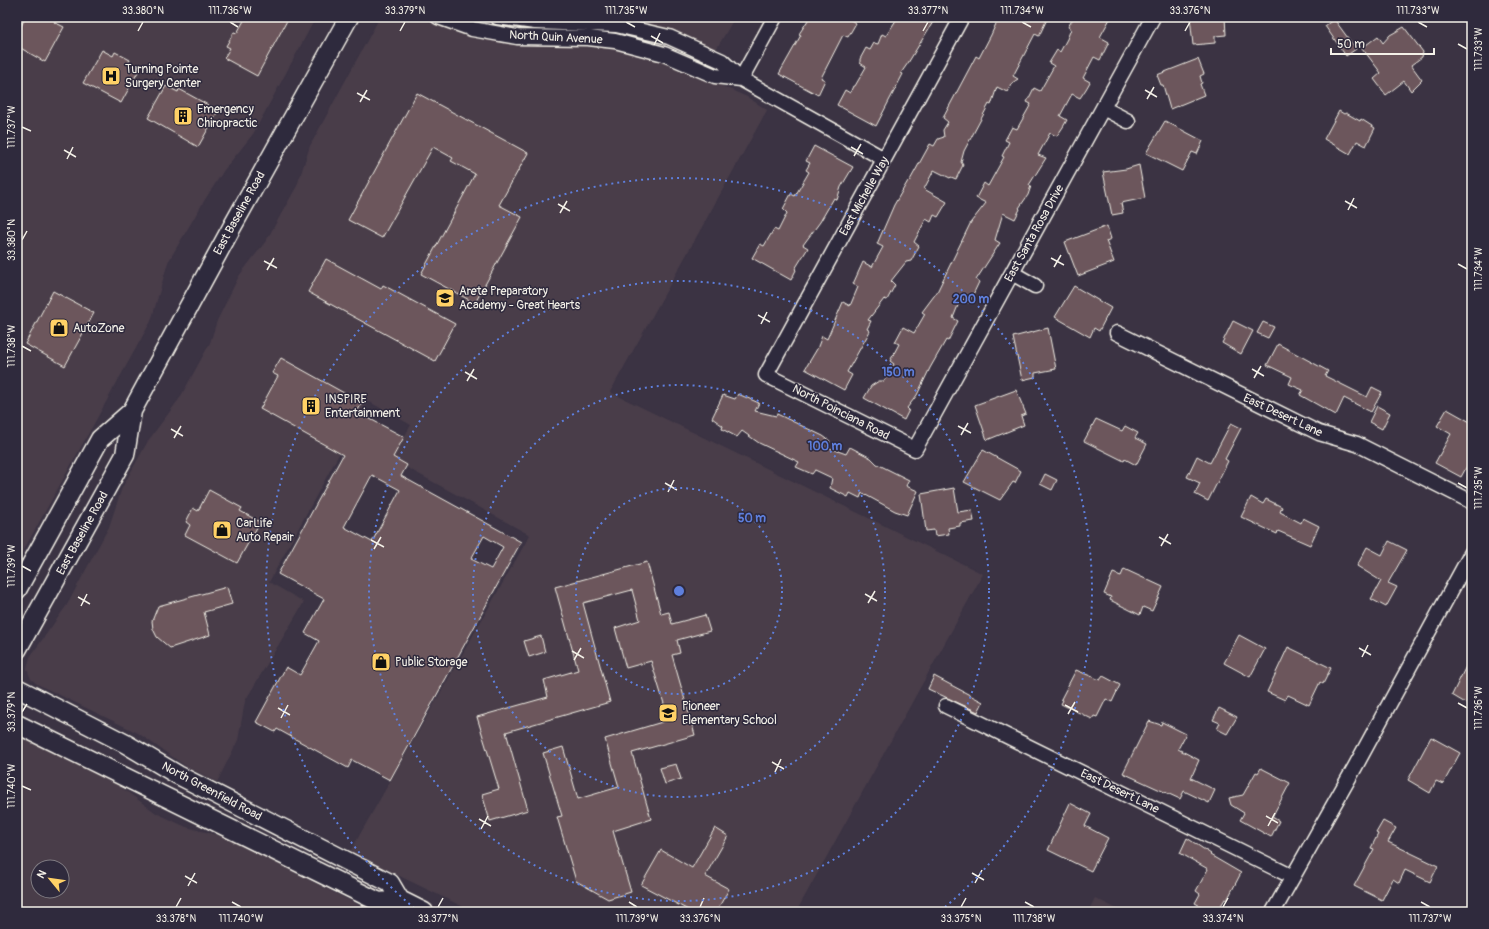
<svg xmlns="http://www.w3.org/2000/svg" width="1489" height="929" viewBox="0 0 1489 929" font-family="Pangolin,sans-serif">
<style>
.built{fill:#4a3e4a;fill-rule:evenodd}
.building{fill:#6c575b;stroke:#f4f1e8;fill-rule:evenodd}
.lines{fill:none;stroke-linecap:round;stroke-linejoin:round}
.minor-casing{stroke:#f4f1e8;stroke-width:17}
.major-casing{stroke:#f4f1e8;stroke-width:21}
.minor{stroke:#2f2a3d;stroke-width:14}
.major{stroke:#2f2a3d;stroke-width:18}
.ticks{fill:none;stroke:#f4f1e8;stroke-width:1.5}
.ring{fill:none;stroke:#5e7fdd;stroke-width:2;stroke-dasharray:2 4}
.labels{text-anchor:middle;stroke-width:3;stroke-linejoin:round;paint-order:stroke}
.street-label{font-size:12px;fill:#f4f1e8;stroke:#2f2a3d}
.poi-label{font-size:12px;fill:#f4f1e8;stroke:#2f2a3d;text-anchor:start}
.centre{fill:#5e7fdd;stroke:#2f2a3d;stroke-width:2}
.ring-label{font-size:12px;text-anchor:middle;font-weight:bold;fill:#5e7fdd;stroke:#2f2a3d;stroke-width:3;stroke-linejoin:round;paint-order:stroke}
.neatline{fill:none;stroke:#f4f1e8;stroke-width:1.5}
.ticks-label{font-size:10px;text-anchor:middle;fill:#f4f1e8}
</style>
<rect width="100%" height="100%" fill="#3b3343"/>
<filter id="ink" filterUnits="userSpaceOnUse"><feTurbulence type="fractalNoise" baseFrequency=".025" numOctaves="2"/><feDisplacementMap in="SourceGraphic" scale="8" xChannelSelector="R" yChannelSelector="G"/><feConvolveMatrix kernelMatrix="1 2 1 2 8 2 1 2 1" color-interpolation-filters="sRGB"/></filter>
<g filter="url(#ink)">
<!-- built -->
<path class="built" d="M17 17H316L253 134 224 170 204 201 168 262 151 321 17 562Z
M380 17H420L444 28 476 37 512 43 606 48 644 54 672 64 747 97 767 110 610 392 983 574 796 912H474L350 852 530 535 406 467 407 465 393 457 411 425 368 401 269 582 304 602 245 701 238 740 217 782 187 767 138 733 37 684 31 679 27 669 30 657 67 605 109 527 122 488 148 441 180 398 210 343 217 321 239 276 266 241 297 186 310 146Z
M531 17H735L714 53 683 39Z
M17 734 115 783 156 813 186 827 225 837 372 912H17ZM38 867H62V891H38Z
M1095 898 1123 912H1088Z"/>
<!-- building -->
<path class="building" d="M26 17H57L54 22 64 27 45 62 17 46V33Z
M246 17H289L257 76 224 58 230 48 226 46 234 32 237 33Z
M810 17H845L856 23 848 37 843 35 821 78 825 80 818 95 779 74 801 35 799 34Z
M898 17H936L908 63 901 73 903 74 876 126 837 105 845 90 850 93 853 86H855L866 67 860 63V59L866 48 870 50 874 43 878 44 882 34 886 36Z
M999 17H1048L1039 36 1035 34 1013 76 1018 79 1012 83 1007 92 997 87 991 105 989 104 964 151 961 162 963 165 956 179 951 177 950 178 934 170 924 189 947 202 938 217 934 215 931 222 926 219 914 242 919 246 911 261 906 262 891 281 895 285 887 300 884 299 868 320 871 321 867 329 870 331 847 372 852 375 844 390 805 369 817 349 822 336 827 339 843 302 850 306 858 287 853 284 863 262 872 267 883 247 877 244 894 205 908 181 909 182 930 144 934 146 938 139 944 137 943 130 948 122 943 118 976 56 979 58 991 35Z
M1074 17H1111L1100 37 1109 42 1100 60 1094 57 1083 78 1090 82 1086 89 1080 98 1072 94 1060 116 1067 120 1063 127 1057 136 1050 133 1038 155 1046 158 1029 185 1031 186 1028 195 1019 208 1020 209 1015 219 1003 213 995 240 1000 243 976 280 979 282 969 303 961 298 953 318 958 321 948 341 946 340 930 368 917 395 907 408 909 410 904 420 864 398 871 386 879 381H884L894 364 890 361 899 344 895 342 903 327 914 333 925 314 922 312 937 292 971 222 986 203 976 198 984 183 988 186 1004 157 1002 156 1009 142 1005 140 1012 127 1017 129 1031 104 1027 102 1034 88 1040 91 1054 66 1049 63 1057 50 1060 52 1067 39 1071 29 1068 27Z
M1190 17H1225L1226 35 1215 36V43L1193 45Z
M1334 19 1356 49 1346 56 1325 26Z
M1404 27 1423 52 1422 57 1411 65 1422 80 1411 91 1404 81 1386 95 1374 79 1381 73 1362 48 1378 36 1383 43 1390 35Z
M102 50 113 56 115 52 130 60 128 64 139 70 121 103 83 83Z
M1198 59 1204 74 1200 76 1202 83 1200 84 1204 95 1170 109 1163 85H1161L1157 75Z
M166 86 178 92 179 89 208 105 206 107 217 113 198 147 148 118Z
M417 93 528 153 499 205 522 217 475 303 421 274 475 174 451 161 453 158 433 147 382 238 348 220Z
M1339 111 1344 114 1346 113 1360 121 1361 119 1375 128 1366 146 1357 141 1350 154 1324 139Z
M1165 121 1203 141 1197 154 1192 152 1182 171 1146 153Z
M814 146 853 167 841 187 837 200 834 198 820 222 803 245 808 248 795 269 796 270 791 280 752 258 760 244 764 246 774 229 778 231 787 213 783 209 791 194 795 196 809 172 806 170 810 163 806 161Z
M1139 165 1145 198 1121 203 1123 213 1112 215 1103 172 1126 169Z
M1107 226 1111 239 1106 241 1114 262 1078 276 1065 242Z
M326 259 381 289 383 285 455 324 435 361 308 292Z
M1074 286 1111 308 1099 331 1094 328 1090 337 1055 317Z
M53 291 94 313 65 366 25 344Z
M1233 321 1253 331 1241 354 1222 343Z
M1263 322 1274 327 1268 338 1257 333Z
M1048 328 1056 369 1035 373V377L1022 380 1013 337Z
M1278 344 1328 371 1325 376 1367 397 1372 387 1382 392 1371 412 1344 398 1336 415 1300 395 1303 390 1289 384 1292 377 1267 365Z
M281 358 362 403 357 412 404 437 393 457 407 465 401 476 521 542 390 780 352 760 348 768 277 729 275 732 256 722 286 667 300 675 319 641 305 633 324 599 278 574 343 455 260 409 278 376 272 373ZM372 475 400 490 372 542 344 527ZM484 536 503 547 491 569 471 559Z
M1016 390 1026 414 1021 416 1024 425 987 440 975 405Z
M738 394 759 403 755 411 776 416 777 414 823 436 830 441 827 447 846 454 850 447 871 458 877 464 909 480 906 486 918 491 907 515 895 511 862 493 860 498 850 493 848 497 830 488 832 478 815 470 812 474 796 467 799 462 759 443 742 431 737 437 722 429 723 426 712 418 723 395 735 399Z
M1377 406 1390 413 1382 429 1369 422Z
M1447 409 1472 423V457L1461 477 1435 463 1451 434 1437 426Z
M1096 419 1122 431 1125 426 1138 433 1135 438 1147 444 1136 465 1125 459 1124 461 1084 441Z
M1231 423 1241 428 1225 459 1228 461 1208 501 1195 494 1200 483 1187 477 1197 456 1210 463Z
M983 450 1021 471 1015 483 1013 482 1000 500 964 482Z
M1045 474 1057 480 1052 490 1040 484Z
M954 488 958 512 972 510 974 521 960 523V526L948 528 949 534 935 536 934 530 926 531 921 494Z
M209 490 242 508 240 511 260 522 237 563 185 535 190 525 186 522 193 508 198 511Z
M1251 497 1263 504 1266 499 1282 507 1280 512 1301 523 1303 518 1319 526 1310 545 1278 531 1277 534 1241 517Z
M1389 541 1407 550 1388 583 1397 587 1386 607 1371 599 1381 581 1357 566 1367 547 1382 555Z
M647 562 661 614 669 612 672 624 705 615 710 631 677 640 680 653 672 655 695 735 632 753 651 819 613 831 631 892 608 899 576 881 557 817 562 816 543 753 563 747 578 799 619 787 605 739 669 720 651 661 626 668 615 628 640 620 632 590 583 603 610 702 506 732 528 810 490 821 482 794 499 789 477 717 548 697 544 680 578 670 555 587Z
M1124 569 1163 587 1152 611 1143 607 1140 615 1110 600 1111 597 1104 594 1113 573 1121 576Z
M227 587 232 604 204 612 210 635 170 648 157 637 153 629 152 621 158 606Z
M1239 635 1265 649 1250 677 1224 663Z
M541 636 545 652 529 657 524 641Z
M1288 647 1331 668 1323 684 1320 682 1309 705 1288 695 1285 700 1267 692Z
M1472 654V707L1452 695Z
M1076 670 1100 680 1103 676 1120 685 1112 702 1106 699 1097 717 1094 716 1092 719 1061 704 1063 700 1061 699Z
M934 676 983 702 978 712 928 689Z
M1219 708 1237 717 1227 734 1217 729 1220 723 1213 720Z
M1149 721 1161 725 1162 722 1186 734 1178 749 1199 760 1191 778 1215 790 1209 803 1184 791 1180 799 1123 773Z
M1431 737 1460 753 1443 784 1436 781 1430 793 1408 780Z
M676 764 681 779 665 784 660 768Z
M1261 768 1290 783 1272 817 1279 821 1271 837 1240 820 1244 813 1231 805 1229 798 1243 795 1256 772 1258 773Z
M1070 803 1091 814 1085 826 1108 838 1091 871 1048 850Z
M1383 821 1396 828 1388 842 1438 866 1430 882 1405 870 1399 883 1393 879 1382 900 1354 886 1374 849 1371 848 1378 834 1376 833Z
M715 828 728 836 705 876 729 889 716 912H692L641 885 661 850 692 868Z
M1187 838 1211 854 1210 855 1241 873 1227 900 1225 899 1217 912H1211L1195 903 1200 894 1196 891 1208 869 1180 853Z"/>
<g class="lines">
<defs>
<path id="minor" d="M438 17 472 29 517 37 588 38 615 41 664 54 715 76 741 79
M497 17 535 22 616 25 669 37 722 61 741 79 884 159
M962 17 766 375 915 449 1153 17
M741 79 775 17
M1103 108 1128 121
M1012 273 1035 286
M1117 333 1319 433 1357 444 1472 502
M946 706 1293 877
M1273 912 1355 767 1472 552"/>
<path id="major" d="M17 590 100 439 132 411
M17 650 125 455 132 411 232 227 349 17
M17 688 126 744 178 775 390 883 400 900
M17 724 379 902 400 900 424 912"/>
</defs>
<!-- minor casing -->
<use href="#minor" class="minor-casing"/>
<!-- major casing -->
<use href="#major" class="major-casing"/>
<!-- minor -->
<use href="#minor" class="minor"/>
<!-- major -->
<use href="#major" class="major"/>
</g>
</g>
<!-- ticks -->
<path class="ticks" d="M230 22 238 27M626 22 635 27M1022 22 1031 27M1418 22 1427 27M138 31 143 22M400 31 405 22M923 31 928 22M1185 31 1190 22M651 36 663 43M1458 44 1467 49M654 45 660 33M1145 90 1157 97M357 93 370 100M1147 99 1154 87M360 102 367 90M22 127 31 131M851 147 863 154M64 150 76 157M854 156 861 144M67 159 73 147M1345 201 1357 208M558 204 570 211M1348 210 1354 198M560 213 567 201M22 240 27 231M1051 258 1064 265M264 261 277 268M1458 264 1467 269M1054 267 1061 255M267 270 274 258M758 315 770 322M761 324 767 312M22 346 31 351M1252 369 1264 376M465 372 477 379M1254 378 1261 366M467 381 474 369M958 426 971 433M171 429 183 436M961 435 968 423M174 438 181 426M665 483 677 490M1458 483 1467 488M668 492 674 480M1159 537 1171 544M371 540 384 547M1161 546 1168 534M374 549 381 537M22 566 31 571M865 594 877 601M78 597 90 604M868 603 875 591M81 606 87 594M1359 648 1371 655M572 651 584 658M1362 657 1368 645M574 660 581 648M1458 703 1467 708M1065 705 1078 712M278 708 290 715M22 712 27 704M1068 714 1075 702M281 718 288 705M772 762 784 769M775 772 781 759M22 786 31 790M1266 816 1278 823M479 819 491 826M1268 826 1275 813M481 829 488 816M972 873 984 880M185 876 197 883M975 883 982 870M188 886 195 873M232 902 241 907M629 902 637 907M1025 902 1034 907M1421 902 1430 907M176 907 181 898M438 907 443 898M700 907 704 898M961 907 966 898M1223 907 1228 898"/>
<!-- distance rings -->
<g class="ring">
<circle cx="679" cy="591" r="103"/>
<circle cx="679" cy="591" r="206"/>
<circle cx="679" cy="591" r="310"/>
<path d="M419 912A413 413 0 1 1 939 912"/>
</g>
<!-- icons -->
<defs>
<symbol id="hospital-square" viewBox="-11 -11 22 22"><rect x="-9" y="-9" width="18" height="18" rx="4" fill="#ffd166" stroke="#2f2a3d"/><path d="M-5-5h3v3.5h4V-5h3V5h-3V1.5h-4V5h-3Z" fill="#111"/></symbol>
<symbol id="building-square" viewBox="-11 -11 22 22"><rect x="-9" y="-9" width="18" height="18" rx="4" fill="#ffd166" stroke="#2f2a3d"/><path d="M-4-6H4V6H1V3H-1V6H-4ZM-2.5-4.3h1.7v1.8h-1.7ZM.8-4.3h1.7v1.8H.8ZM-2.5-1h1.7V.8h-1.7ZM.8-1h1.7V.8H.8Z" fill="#111"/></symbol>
<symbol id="school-square" viewBox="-11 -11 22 22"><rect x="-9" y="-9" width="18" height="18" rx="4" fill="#ffd166" stroke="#2f2a3d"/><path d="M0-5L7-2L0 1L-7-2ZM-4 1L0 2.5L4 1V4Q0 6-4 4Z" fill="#111"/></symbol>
<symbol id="shop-square" viewBox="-11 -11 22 22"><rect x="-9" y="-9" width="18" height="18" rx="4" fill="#ffd166" stroke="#2f2a3d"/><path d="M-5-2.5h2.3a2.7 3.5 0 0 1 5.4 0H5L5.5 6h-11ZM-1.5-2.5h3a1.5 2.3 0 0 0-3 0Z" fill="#111"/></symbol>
</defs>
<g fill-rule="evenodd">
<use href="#hospital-square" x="100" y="65" width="22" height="22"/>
<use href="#building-square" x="172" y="105" width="22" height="22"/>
<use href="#school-square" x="434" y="287" width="22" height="22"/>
<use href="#shop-square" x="48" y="317" width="22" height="22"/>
<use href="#building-square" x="300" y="395" width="22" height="22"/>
<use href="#shop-square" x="211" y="519" width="22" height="22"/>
<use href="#shop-square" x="370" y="651" width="22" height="22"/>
<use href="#school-square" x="657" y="702" width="22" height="22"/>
</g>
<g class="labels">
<!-- street labels -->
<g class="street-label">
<text transform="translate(556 37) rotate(3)" y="4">North Quin Avenue</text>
<text transform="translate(864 196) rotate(-61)" y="4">East Michelle Way</text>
<text transform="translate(239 213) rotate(-61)" y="4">East Baseline Road</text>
<text transform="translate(1034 233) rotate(-61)" y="4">East Santa Rosa Drive</text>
<text transform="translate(841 412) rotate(27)" y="4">North Poinciana Road</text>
<text transform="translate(1283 415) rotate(25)" y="4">East Desert Lane</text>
<text transform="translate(82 533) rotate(-61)" y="4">East Baseline Road</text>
<text transform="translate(212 791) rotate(28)" y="4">North Greenfield Road</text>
<text transform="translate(1120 791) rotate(26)" y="4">East Desert Lane</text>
</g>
<!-- poi labels -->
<g class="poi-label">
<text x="125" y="73">Turning Pointe<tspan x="125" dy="14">Surgery Center</tspan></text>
<text x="197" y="113">Emergency<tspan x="197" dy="14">Chiropractic</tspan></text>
<text x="459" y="295">Arete Preparatory<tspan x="459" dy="14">Academy - Great Hearts</tspan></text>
<text x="73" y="332">AutoZone</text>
<text x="325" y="403">INSPIRE<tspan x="325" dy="14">Entertainment</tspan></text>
<text x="236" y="527">CarLife<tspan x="236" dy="14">Auto Repair</tspan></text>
<text x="395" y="666">Public Storage</text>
<text x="682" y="710">Pioneer<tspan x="682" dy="14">Elementary School</tspan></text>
</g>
</g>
<circle cx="679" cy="591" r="6" class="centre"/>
<g class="ring-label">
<text x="971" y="303">200 m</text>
<text x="898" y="376">150 m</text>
<text x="825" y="450">100 m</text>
<text x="752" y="522">50 m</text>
</g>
<!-- margin -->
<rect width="1489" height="929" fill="none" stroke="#2f2a3d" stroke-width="44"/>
<!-- north arrow -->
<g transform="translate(50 879) rotate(299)"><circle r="19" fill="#2f2a3d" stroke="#7e7a81"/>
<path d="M0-3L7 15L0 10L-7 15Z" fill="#ffd166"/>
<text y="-6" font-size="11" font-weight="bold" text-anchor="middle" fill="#f4f1e8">N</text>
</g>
<!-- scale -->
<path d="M1331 48v6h103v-6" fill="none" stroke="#f4f1e8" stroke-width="2"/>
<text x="1337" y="48" font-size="12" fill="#f4f1e8" stroke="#2f2a3d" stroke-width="3" paint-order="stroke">50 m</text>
<rect x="22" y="22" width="1445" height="885" class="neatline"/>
<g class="ticks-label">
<text x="143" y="14">33.380°N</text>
<text x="230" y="14">111.736°W</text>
<text x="405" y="14">33.379°N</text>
<text x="626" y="14">111.735°W</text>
<text x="928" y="14">33.377°N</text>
<text x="1022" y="14">111.734°W</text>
<text x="1190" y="14">33.376°N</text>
<text x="1418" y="14">111.733°W</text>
<text transform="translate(1478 49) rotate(-90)" y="4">111.733°W</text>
<text transform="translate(11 127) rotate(-90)" y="4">111.737°W</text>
<text transform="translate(11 240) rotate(-90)" y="4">33.380°N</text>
<text transform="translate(1478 269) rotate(-90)" y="4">111.734°W</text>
<text transform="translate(11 346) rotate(-90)" y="4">111.738°W</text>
<text transform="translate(1478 488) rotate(-90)" y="4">111.735°W</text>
<text transform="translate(11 566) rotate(-90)" y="4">111.739°W</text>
<text transform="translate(1478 708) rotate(-90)" y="4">111.736°W</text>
<text transform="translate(11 712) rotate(-90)" y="4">33.379°N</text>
<text transform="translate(11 786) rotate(-90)" y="4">111.740°W</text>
<text x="176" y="922">33.378°N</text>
<text x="241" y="922">111.740°W</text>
<text x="438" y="922">33.377°N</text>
<text x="637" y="922">111.739°W</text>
<text x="700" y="922">33.376°N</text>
<text x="961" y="922">33.375°N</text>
<text x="1034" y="922">111.738°W</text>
<text x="1223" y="922">33.374°N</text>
<text x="1430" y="922">111.737°W</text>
</g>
</svg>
